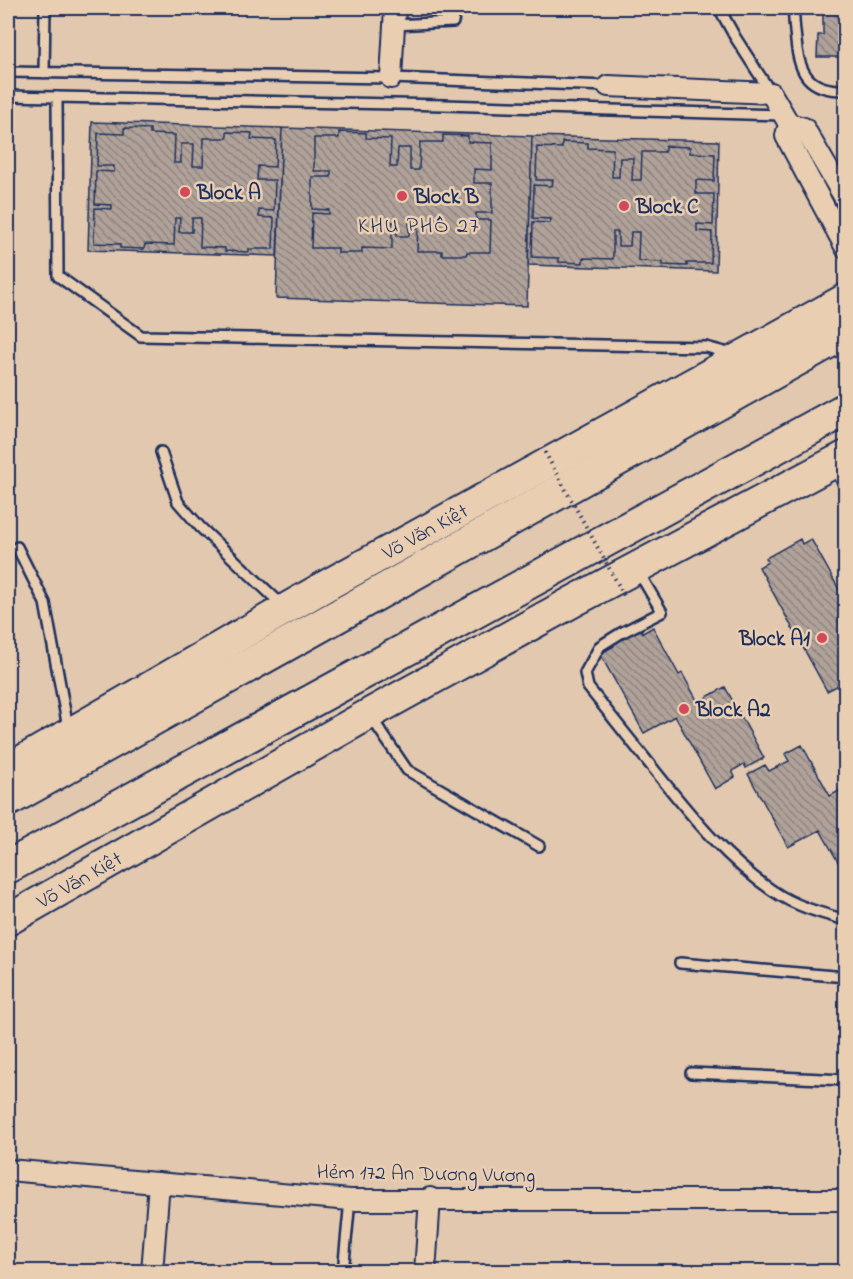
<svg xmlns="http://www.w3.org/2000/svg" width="853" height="1279" viewBox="0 0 853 1279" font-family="'Indie Flower',sans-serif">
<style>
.building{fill:url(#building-back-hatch);stroke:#1b2f5e;stroke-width:1.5}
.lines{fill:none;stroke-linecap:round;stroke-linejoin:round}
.service-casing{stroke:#1b2f5e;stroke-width:14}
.minor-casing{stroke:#1b2f5e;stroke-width:24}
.primary-casing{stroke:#1b2f5e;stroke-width:34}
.trunk-casing{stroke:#1b2f5e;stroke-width:36}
.service{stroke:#eaceb1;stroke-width:9}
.minor{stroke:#eaceb1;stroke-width:20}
.primary{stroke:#eaceb1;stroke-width:30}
.trunk{stroke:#eaceb1;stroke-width:32}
.path-bridge{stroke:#1b2f5e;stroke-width:4;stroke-dasharray:1.5 4.5;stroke-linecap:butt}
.poi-dot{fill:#d1495b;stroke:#eaceb1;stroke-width:2}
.labels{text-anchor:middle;stroke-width:5;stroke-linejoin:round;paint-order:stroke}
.poi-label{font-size:21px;font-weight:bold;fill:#1b2f5e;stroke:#eaceb1;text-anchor:start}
.street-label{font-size:21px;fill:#1b2f5e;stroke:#eaceb1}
.neighbourhood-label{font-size:22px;letter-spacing:1.5px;fill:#1b2f5e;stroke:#eaceb1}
</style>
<defs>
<pattern id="building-back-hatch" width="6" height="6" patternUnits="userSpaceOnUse" patternTransform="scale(1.5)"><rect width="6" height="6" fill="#b0a299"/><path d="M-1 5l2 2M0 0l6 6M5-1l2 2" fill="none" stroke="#8e8480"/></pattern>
</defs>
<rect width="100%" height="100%" fill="#e2c8ae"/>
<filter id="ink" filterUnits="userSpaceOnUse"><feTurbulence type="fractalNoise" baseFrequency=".0167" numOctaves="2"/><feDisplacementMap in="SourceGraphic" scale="12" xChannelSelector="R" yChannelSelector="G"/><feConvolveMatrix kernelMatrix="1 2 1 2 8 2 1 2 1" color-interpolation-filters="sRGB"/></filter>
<g filter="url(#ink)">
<!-- building -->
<path class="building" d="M819 8H846V57H817L818 35H823V13H819Z
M92 122 282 128 277 256 88 250Z
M124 128 150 129V134L175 135 174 163H181V144H194L193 166H203L204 138H227V132L252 133 251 139 276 140 275 167 258 166 257 180H275L274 211 259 210V217L274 218 273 249H249V252L225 251V248L200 247 201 218H192V232H179L180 218H175L174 245 145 244 144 249 120 248V244L94 243 95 208 112 209V205L95 204 96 171 114 172V166H97L98 133 124 134Z
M282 128 532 136 527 306 276 298Z
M339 132 366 133V138L391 139 390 167H397L398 148H410V170H419L420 142H443V135L468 136V142L492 143V170L474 169V183H492V213H476V220H491L490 252H467L466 255H442V251H417L418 221H409V236H397V222H392V249L362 248V253H338V248H311L312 213 329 214V210L312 209V177H331V171H314V138H339Z
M532 136 719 141 716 271 528 265Z
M562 142 588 143V148L613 149 612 177H619L620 158H633L632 180H641L642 152H665V146L690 147V153L715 154 714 181 696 180V194H714L713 225 697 224V231L712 232 711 263H687V266L663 265V262L638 261 639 232H631L630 246H618V232H613V259L583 258V263L559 262V258L532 257 533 222 550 223 551 219 533 218 534 185 552 186 553 180H536L537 147 562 148Z
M800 539 802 544 811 539 846 602V673L841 676 845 682 827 691 759 567 768 562 766 558Z
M653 627 679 675 682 673 698 702 725 687 764 758 746 768 744 764 732 771 735 777 715 789 675 716 644 733 600 654 614 646 612 643 640 628 643 633Z
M802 745 830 796 846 787V876L820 830 788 847 748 774 765 765 769 771 789 761 785 754Z"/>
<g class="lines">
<defs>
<path id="service" d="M719 8 735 37 771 93
M794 8C793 19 795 30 796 41 799 74 809 91 846 90
M394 25 453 22 456 8
M8 72 391 78 608 86
M44 73 45 8
M8 96 444 105 783 115
M57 97 58 276 141 336 706 347 732 354
M161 452 178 502 200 527 282 605
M835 468 846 488
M17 547 45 603 68 728
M638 571 662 612 621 633 600 646 585 673 588 687C612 717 636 747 660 777 694 819 728 861 773 891 795 906 820 913 846 920
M371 717 407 770 539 846
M680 963 846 977
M691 1073 846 1080
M343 1272 350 1200"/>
<path id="minor" d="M391 78 395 8
M608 86 771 93 789 124
M846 200 804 128 789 124 786 136 846 248
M8 1170 350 1200H846
M152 1272 159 1183
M425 1272 430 1198"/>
<g id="primary">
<path id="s1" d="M8 769 329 584 846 299"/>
<path id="s2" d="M8 920 369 714 574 601 846 456"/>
</g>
<path id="trunk" d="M8 800 846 332
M8 867 846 409"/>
</defs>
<!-- service casing -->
<use href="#service" class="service-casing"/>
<!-- minor casing -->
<use href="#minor" class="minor-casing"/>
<!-- primary casing -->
<use href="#primary" class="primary-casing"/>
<!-- trunk casing -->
<use href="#trunk" class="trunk-casing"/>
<!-- service -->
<use href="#service" class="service"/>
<!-- minor -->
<use href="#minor" class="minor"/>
<!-- primary -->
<use href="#primary" class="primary"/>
<!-- trunk -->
<use href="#trunk" class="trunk"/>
<!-- path-bridge -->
<path class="path-bridge" d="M542 447 625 597"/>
</g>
</g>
<!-- markers -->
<g class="poi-dot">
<circle cx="185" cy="192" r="6"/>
<circle cx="402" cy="196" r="6"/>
<circle cx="624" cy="206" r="6"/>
<circle cx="822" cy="638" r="6"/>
<circle cx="684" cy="709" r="6"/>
</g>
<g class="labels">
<!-- poi labels -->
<g class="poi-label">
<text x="197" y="199">Block A</text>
<text x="414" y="203">Block B</text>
<text x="636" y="213">Block C</text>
<text x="810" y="645" text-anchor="end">Block A1</text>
<text x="696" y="716">Block A2</text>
</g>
<!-- street labels -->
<g class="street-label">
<text dy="7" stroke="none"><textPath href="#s1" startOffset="480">Võ Văn Kiệt</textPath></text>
<text dy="7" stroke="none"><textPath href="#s2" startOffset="82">Võ Văn Kiệt</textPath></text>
<text transform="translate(426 1173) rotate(1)" y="7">Hẻm 172 An Dương Vương</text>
</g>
<!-- neighbourhood labels -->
<g class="neighbourhood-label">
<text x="419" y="232">KHU PHỐ 27</text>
</g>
</g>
<!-- margin -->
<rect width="853" height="1279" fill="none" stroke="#eaceb1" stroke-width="30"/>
<rect x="15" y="15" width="823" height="1249" fill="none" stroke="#1b2f5e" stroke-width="2" filter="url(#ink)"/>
</svg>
